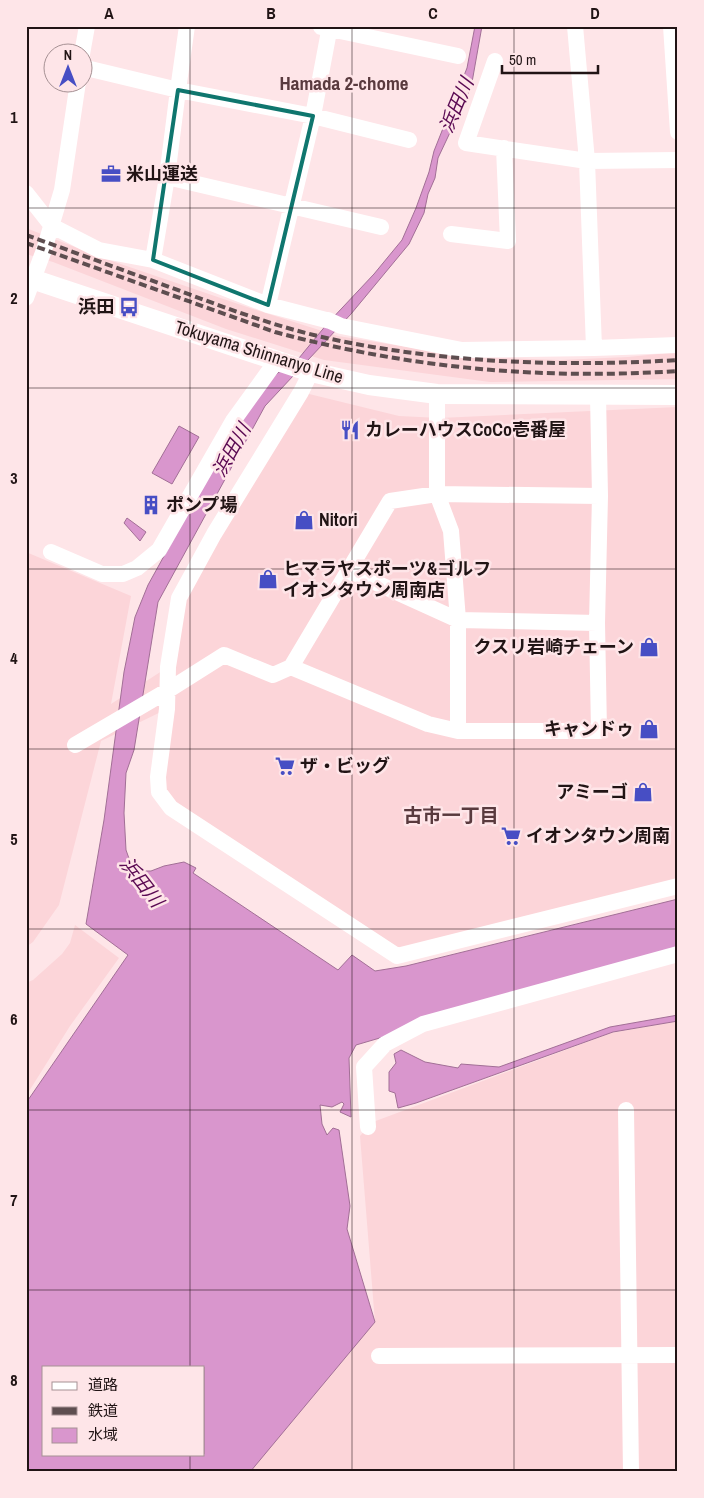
<svg xmlns="http://www.w3.org/2000/svg" width="704" height="1498" viewBox="0 0 704 1498" font-family="'Archivo Narrow','Noto Sans JP',sans-serif">
<style>
.built{fill:#fcd5d9}
.water{fill:#d996cd;stroke:#a26f96;fill-rule:evenodd}
.lines{fill:none;stroke-linecap:round;stroke-linejoin:round}
.minor{stroke:#fff;stroke-width:16}
.major{stroke:#fff;stroke-width:20}
.rail{stroke:#5e4e50;stroke-width:4;stroke-dasharray:8 4;stroke-linecap:butt}
.marked{fill:none;stroke:#0f766e;stroke-width:4;stroke-linejoin:round}
.grid{fill:none;stroke:#211415;stroke-width:1;stroke-opacity:0.55}
.labels{text-anchor:middle;stroke-width:5;stroke-linejoin:round;paint-order:stroke}
.poi-label{font-size:18px;font-weight:bold;fill:#211415;stroke:#fee5e8;text-anchor:start}
.street-label{font-size:18px;fill:#211415;stroke:#fee5e8}
.neighbourhood-label{font-size:19px;font-weight:bold;fill:#593a3e;stroke:#fee5e8}
.water-label{font-size:19px;font-style:italic;fill:#5a0952;stroke:#fee5e8}
.neatline{fill:none;stroke:#211415;stroke-width:2}
.grid-label{font-size:16px;text-anchor:middle;font-weight:bold;fill:#211415}
</style>
<rect width="100%" height="100%" fill="#fee5e8"/>
<!-- built -->
<path class="built" d="M26 228 103 258 250 308 338 336 451 354 500 358 560 360 628 357 678 352V379L490 382 324 360 226 329 53 262 26 254Z
M301 392 399 416 440 418 678 407V886L397 956 159 792 167 709 101 741 59 905 33 942 26 947V552L131 596 111 704 168 667 179 598Z
M75 925 119 958 70 1026 26 1096V983L33 980 62 954 70 943Z
M678 1021V1472H250L375 1322 360 1136 373 1122 611 1033Z"/>
<!-- water -->
<path class="water" d="M475 26H482L471 88 438 158 435 178 428 194 424 213 409 244 351 314 265 406 158 602 134 750 126 773 124 813 126 850 131 864 141 871H151L164 866 184 862 196 868 193 873 338 970 352 955 375 971 406 966 678 899V950L356 1045 349 1058 351 1117 340 1112 344 1104 342 1102 332 1107 320 1105 322 1124 327 1135 333 1128 339 1130 350 1206 347 1229 375 1322 250 1472H26V1103L128 955 86 924 104 820 124 672 135 617 148 585 237 424 275 375 299 358 327 324 374 274 402 240 416 208 429 172 434 151 467 68ZM44 1367H204V1454H44Z
M179 426 199 437 172 484 152 473Z
M127 518 146 532 140 541 124 523Z
M678 1015V1021L613 1032 416 1103 398 1108 395 1093 389 1091V1072L396 1063 394 1054 401 1050 425 1062 458 1068 461 1064 499 1067 610 1027Z"/>
<g class="lines">
<!-- minor -->
<path class="minor" d="M575 26 587 161 594 348
M671 26 678 132
M321 27 458 56
M82 54 87 26
M495 61 466 143 587 161 678 160
M82 67 178 90 313 116 409 140
M167 177 381 227
M26 193 52 226 99 250 153 260 268 305 330 321
M451 234 508 241 504 148
M153 260 167 177 178 90 187 26
M26 298 44 250 62 190 78 82
M268 305 313 116 330 26
M328 320 341 326 462 350 594 348 678 345
M311 372 301 392 214 534 179 598 168 667 167 709 158 777 159 792 171 808 397 956 678 886
M437 394V494L451 531 458 620V731
M51 552 102 574H123L137 568 159 550 233 421 277 360
M350 571 458 620 597 623
M291 667 428 724 458 731H599L597 623 600 496 598 395
M75 745 167 691 224 655 273 675 291 667 390 501 437 494 600 496
M626 1110 631 1472
M368 1127 364 1067 385 1044 423 1024 678 954
M379 1356 678 1355"/>
<!-- major -->
<path class="major" d="M26 277 311 372 369 385 437 394 678 395"/>
<!-- rail -->
<path class="rail" d="M26 235C79 254 131 273 183 292 231 310 280 328 331 339 444 363 562 367 678 360
M26 243 275 332C408 368 540 380 678 371"/>
</g>
<!-- marked area -->
<path class="marked" d="M178 90 313 116 268 305 153 260Z"/>
<!-- grid -->
<path class="grid" d="M190 26V1367M352 26V1472M514 26V1472M26 208H678M26 388H678M26 569H678M26 749H678M26 929H678M26 1110H678M26 1290H678M190 1454V1472"/>
<!-- icons -->
<defs>
<symbol id="office-bare" viewBox="-9 -9 18 18"><path d="M-6-3h4V-5.5h4V-3h4V5H-6ZM-1-4.5V-3h2v-1.5ZM-6 0V1H6V0Z" fill="#474ec4" stroke="#fee5e8" stroke-width="2.5" paint-order="stroke"/></symbol>
<symbol id="bus-bare" viewBox="-9 -9 18 18"><path d="M-5-6H5V4H4V6H2V4H-2V6H-4V4H-5ZM-3.5-4V0h7V-4ZM-3.5 1.2v1.5H-2V1.2ZM2 1.2v1.5H3.5V1.2Z" fill="#474ec4" stroke="#fee5e8" stroke-width="2.5" paint-order="stroke"/></symbol>
<symbol id="restaurant-bare" viewBox="-9 -9 18 18"><path d="M-5-6h1v4h1v-4h1v4h1v-4h1v5L-1.5 .5V6h-2V.5L-5-1ZM5-6V6H3V1.5H1.5Q1.5-4 5-6Z" fill="#474ec4" stroke="#fee5e8" stroke-width="2.5" paint-order="stroke"/></symbol>
<symbol id="building-bare" viewBox="-9 -9 18 18"><path d="M-4-6H4V6H1V3H-1V6H-4ZM-2.5-4.3h1.7v1.8h-1.7ZM.8-4.3h1.7v1.8H.8ZM-2.5-1h1.7V.8h-1.7ZM.8-1h1.7V.8H.8Z" fill="#474ec4" stroke="#fee5e8" stroke-width="2.5" paint-order="stroke"/></symbol>
<symbol id="shop-bare" viewBox="-9 -9 18 18"><path d="M-5-2.5h2.3a2.7 3.5 0 0 1 5.4 0H5L5.5 6h-11ZM-1.5-2.5h3a1.5 2.3 0 0 0-3 0Z" fill="#474ec4" stroke="#fee5e8" stroke-width="2.5" paint-order="stroke"/></symbol>
<symbol id="supermarket-bare" viewBox="-9 -9 18 18"><path d="M-6-5.5h2.5l.6 2H6L4.5 2H-2.5L-4.4-4H-6ZM-1.5 3.2a1.3 1.3 0 1 0 .1 0ZM3 3.2a1.3 1.3 0 1 0 .1 0Z" fill="#474ec4" stroke="#fee5e8" stroke-width="2.5" paint-order="stroke"/></symbol>
</defs>
<g fill-rule="evenodd">
<use href="#office-bare" x="97" y="160" width="28" height="28"/>
<use href="#bus-bare" x="115" y="293" width="28" height="28"/>
<use href="#restaurant-bare" x="336" y="416" width="28" height="28"/>
<use href="#building-bare" x="137" y="491" width="28" height="28"/>
<use href="#shop-bare" x="290" y="506" width="28" height="28"/>
<use href="#shop-bare" x="254" y="565" width="28" height="28"/>
<use href="#shop-bare" x="635" y="633" width="28" height="28"/>
<use href="#shop-bare" x="635" y="715" width="28" height="28"/>
<use href="#supermarket-bare" x="271" y="752" width="28" height="28"/>
<use href="#shop-bare" x="629" y="778" width="28" height="28"/>
<use href="#supermarket-bare" x="497" y="822" width="28" height="28"/>
</g>
<g class="labels">
<!-- poi labels -->
<g class="poi-label">
<text x="126" y="180">米山運送</text>
<text x="114" y="313" text-anchor="end">浜田</text>
<text x="365" y="436">カレーハウスCoCo壱番屋</text>
<text x="166" y="511">ポンプ場</text>
<text x="319" y="526">Nitori</text>
<text x="283" y="575">ヒマラヤスポーツ&amp;ゴルフ<tspan x="283" dy="21">イオンタウン周南店</tspan></text>
<text x="634" y="653" text-anchor="end">クスリ岩崎チェーン</text>
<text x="634" y="735" text-anchor="end">キャンドゥ</text>
<text x="300" y="772">ザ・ビッグ</text>
<text x="628" y="798" text-anchor="end">アミーゴ</text>
<text x="526" y="842">イオンタウン周南</text>
</g>
<!-- street labels -->
<g class="street-label">
<text transform="translate(259 352) rotate(17)" y="6">Tokuyama Shinnanyo Line</text>
</g>
<!-- neighbourhood labels -->
<g class="neighbourhood-label">
<text x="344" y="90">Hamada 2-chome</text>
<text x="451" y="822">古市一丁目</text>
</g>
<!-- water labels -->
<g class="water-label">
<text transform="translate(456 105) rotate(-67)" y="7">浜田川</text>
<text transform="translate(231 450) rotate(-61)" y="7">浜田川</text>
<text transform="translate(142 882) rotate(52)" y="7">浜田川</text>
</g>
</g>
<!-- border -->
<rect width="704" height="1498" fill="none" stroke="#fee5e8" stroke-width="55"/>
<!-- legend -->
<rect x="42" y="1366" width="162" height="90" fill="#fee5e8" stroke="#a69194"/>
<rect x="52" y="1382" width="25" height="8" fill="#ffffff" stroke="#a69194"/>
<text x="88" y="1390" font-size="15" fill="#211415">道路</text>
<rect x="52" y="1407" width="25" height="8" fill="#5e4e50" stroke="#a69194"/>
<text x="88" y="1416" font-size="15" fill="#211415">鉄道</text>
<rect x="52" y="1428" width="25" height="15" fill="#d996cd" stroke="#a69194"/>
<text x="88" y="1440" font-size="15" fill="#211415">水域</text>
<!-- north arrow -->
<g transform="translate(68 68)"><circle r="24" fill="#fee5e8" stroke="#a69194"/>
<path d="M0-4L9 19L0 12L-9 19Z" fill="#474ec4"/>
<text y="-8" font-size="14" font-weight="bold" text-anchor="middle" fill="#211415">N</text>
</g>
<!-- scale -->
<path d="M502 65v8h96v-8" fill="none" stroke="#211415" stroke-width="2.5"/>
<text x="509" y="65" font-size="15" fill="#211415" stroke="#fee5e8" stroke-width="4" paint-order="stroke">50 m</text>
<rect x="28" y="28" width="648" height="1442" class="neatline"/>
<g class="grid-label">
<text x="109" y="19">A</text>
<text x="271" y="19">B</text>
<text x="433" y="19">C</text>
<text x="595" y="19">D</text>
<text x="14" y="123">1</text>
<text x="14" y="304">2</text>
<text x="14" y="484">3</text>
<text x="14" y="664">4</text>
<text x="14" y="845">5</text>
<text x="14" y="1025">6</text>
<text x="14" y="1206">7</text>
<text x="14" y="1386">8</text>
</g>
</svg>
